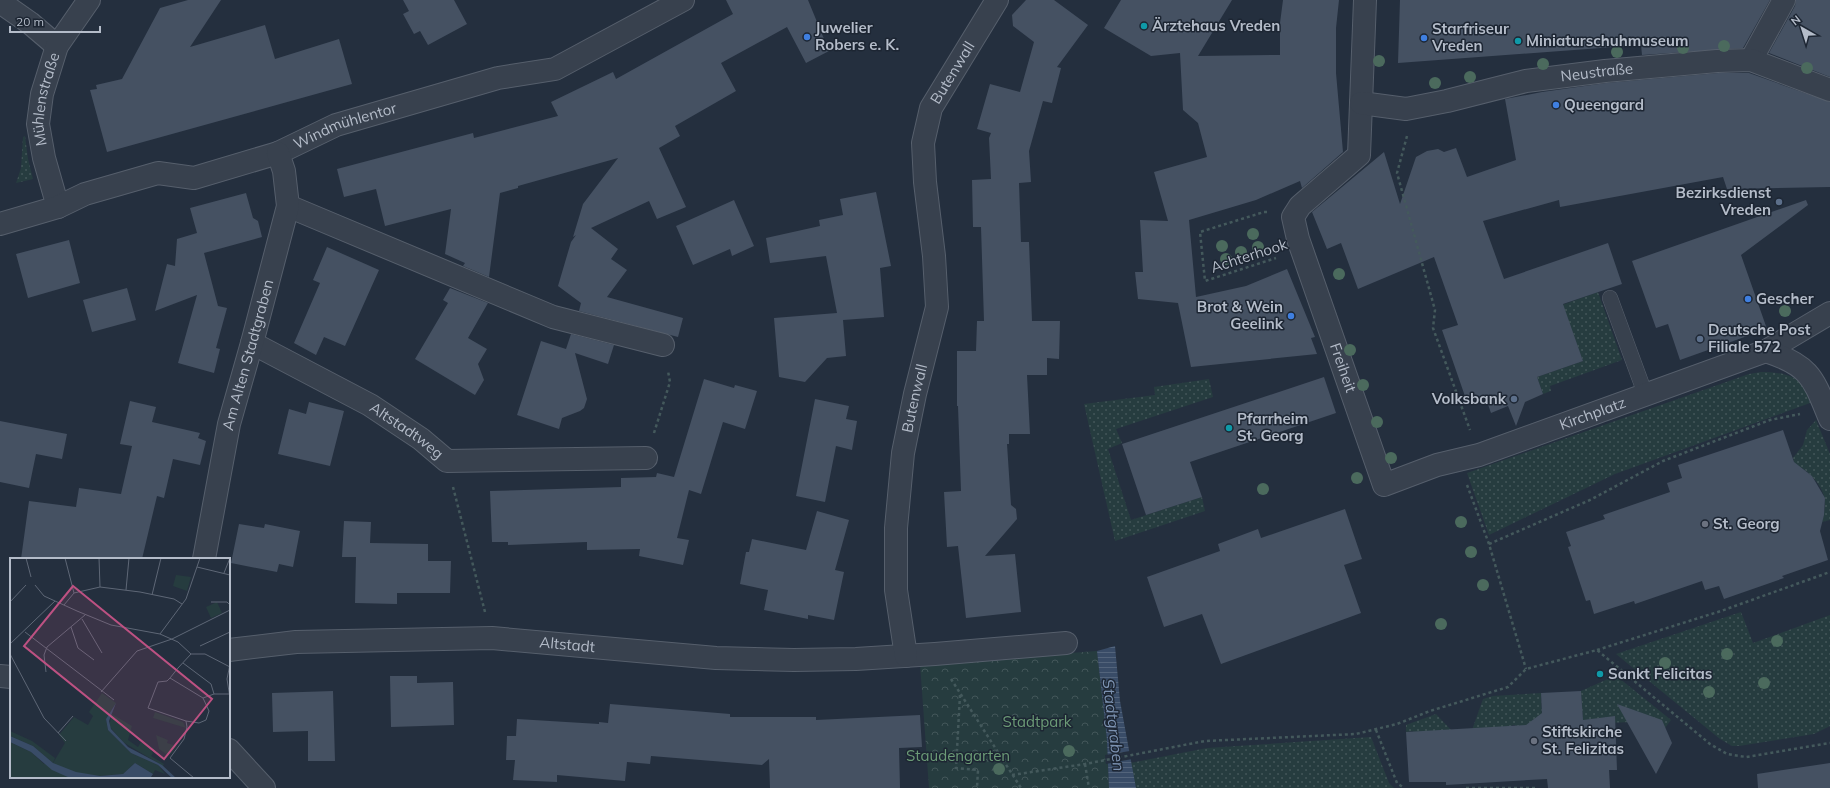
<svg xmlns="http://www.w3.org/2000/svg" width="1830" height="788" viewBox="0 0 1830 788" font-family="Mulish,sans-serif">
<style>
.grass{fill:url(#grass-dots)}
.park{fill:url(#park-crowns)}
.water{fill:url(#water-rules)}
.pier{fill:#242f3e}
.building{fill:#455162}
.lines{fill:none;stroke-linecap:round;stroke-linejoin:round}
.service-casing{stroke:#565f6c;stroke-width:16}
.minor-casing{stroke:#565f6c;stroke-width:24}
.path{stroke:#44595c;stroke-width:2.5;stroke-dasharray:3 3;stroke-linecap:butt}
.service{stroke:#38414e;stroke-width:15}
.minor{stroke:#38414e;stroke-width:22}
.tree{fill:#4b6a5d}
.culture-dot{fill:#0f9aa8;stroke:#1d2633;stroke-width:1.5}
.shop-dot{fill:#3f7fe0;stroke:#1d2633;stroke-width:1.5}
.service-dot{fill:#5c6f8a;stroke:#1d2633;stroke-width:1.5}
.worship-dot{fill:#6b7280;stroke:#1d2633;stroke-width:1.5}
.labels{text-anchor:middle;stroke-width:3;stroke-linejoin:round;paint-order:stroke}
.poi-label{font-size:15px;font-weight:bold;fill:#b4bcc9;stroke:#1d2633;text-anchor:start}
.street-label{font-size:15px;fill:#b4bcc9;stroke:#1d2633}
.park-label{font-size:15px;fill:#6b9a76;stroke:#1d2633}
.water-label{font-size:16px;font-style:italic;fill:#7c92b1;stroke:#1d2633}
.inset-road{fill:none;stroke:#5e6776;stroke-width:1}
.view{fill:#bd5182;fill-opacity:0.15;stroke:#bd5182;stroke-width:2}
.inset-edge{fill:none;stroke:#b4bcc9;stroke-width:2}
</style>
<defs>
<pattern id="grass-dots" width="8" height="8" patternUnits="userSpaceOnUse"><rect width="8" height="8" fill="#263c3f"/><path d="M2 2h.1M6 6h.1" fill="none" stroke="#435659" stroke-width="1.8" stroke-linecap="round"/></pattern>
<pattern id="park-crowns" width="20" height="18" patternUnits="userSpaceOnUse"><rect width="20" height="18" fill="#263c3f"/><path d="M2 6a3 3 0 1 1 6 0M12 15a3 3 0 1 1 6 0" fill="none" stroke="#435659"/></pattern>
<pattern id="water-rules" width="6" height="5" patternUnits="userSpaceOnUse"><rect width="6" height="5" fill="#394c67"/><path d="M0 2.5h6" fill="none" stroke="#53647b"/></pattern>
</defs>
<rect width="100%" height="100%" fill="#242f3e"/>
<!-- grass -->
<path class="grass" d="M25 136 28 159 33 179 16 183 21 168 23 137Z
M1598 292 1622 360 1550 386 1551 391 1543 394 1537 377 1583 361 1562 305Z
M1761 372C1774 372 1793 373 1802 385 1806 390 1808 397 1810 403L1615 474 1489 535 1467 473 1749 374Z
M1209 379 1213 397 1116 429 1122 443 1108 449 1131 520 1202 497 1205 511 1115 541 1084 404 1155 395 1154 387Z
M1816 420 1830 454V520L1822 522C1824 515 1825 507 1825 500 1823 486 1808 469 1795 465L1793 458 1803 445 1807 430Z
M1741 612 1753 643 1830 615V726L1814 734 1739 746H1732L1720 739 1616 654Z
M1614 674 1671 720 1665 728 1632 722 1583 724 1581 691 1610 678Z
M1541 693 1542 718 1535 725 1515 727V725H1512L1511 728 1472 730 1483 699 1493 696Z
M1436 714 1452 731 1413 733V731L1406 732V725Z
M1371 737 1389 783 1394 788H1136L1130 763 1207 748Z"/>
<!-- park -->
<path class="park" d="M1097 651 1107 740 1109 788H929L920 664Z"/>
<!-- water -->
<path class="water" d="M1115 646 1120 701 1136 788H1109L1107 740 1097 651Z"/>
<!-- pier -->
<path class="pier" d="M1130 751 1132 759 1106 764 1105 755Z"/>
<!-- building -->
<path class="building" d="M188 0H221L190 47 265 25 275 59 339 39 352 84 107 152 90 90 97 89 96 85 122 79 160 8Z
M403 0H454L467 24 428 45 420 31 414 34 403 14 409 11Z
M726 0H808L829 51 806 63 787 27 721 63 736 91 675 126 680 136 659 148 686 207 657 219 649 201 591 228 618 249 611 259 627 270 607 297 683 318 678 337 579 311 581 303 558 286 571 242 576 235 573 237 583 204 618 158 518 186V188L500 193 489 277 463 266 465 263 445 254 451 209 385 226 376 189 344 197 337 169 473 133 474 138 558 116 551 102 613 72 616 79 733 14Z
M1026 0H1054L1088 25 1057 67 1061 68 1052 103 1043 101 1029 151 1031 182 1019 183 1021 242H1029L1032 321H1060L1059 359 1047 358V375H1027L1030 434H1009V444H1007L1011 505 1016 509 1017 519 985 556 1015 554 1021 612 966 618 958 546 947 547 944 492 961 491 958 406H957V351H976L977 321H984L981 227H973L972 180 991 179 989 138 991 133 977 129 990 84 1020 92 1034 42 1013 26 1012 15Z
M1121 0H1232L1198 56 1280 55V23L1283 0H1339L1336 28V73L1343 152 1302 188 1300 181 1256 200 1189 220 1196 297 1246 286 1287 269 1315 337 1311 338 1317 354 1191 367 1178 303 1138 299 1135 272H1143L1140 220 1168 221 1154 172 1207 157 1198 123 1183 110 1180 53 1151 56 1104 28Z
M1400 0H1770L1743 48 1642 55 1641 45 1398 63Z
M1796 0H1830V77L1769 53 1795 6Z
M1718 73H1749L1830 102V187L1727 189 1723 177 1560 207 1559 200 1483 221 1504 279 1608 243 1622 284 1563 304 1583 361 1537 377 1543 394 1525 402 1516 426 1508 406 1491 413 1485 396 1467 402 1442 330 1458 325 1434 257 1358 289 1341 243 1327 249 1312 212 1384 152 1400 204 1416 157 1427 151 1438 149 1444 152 1456 148 1467 177 1516 160 1505 99 1542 92 1606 83Z
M876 192 891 266 880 268 884 317 843 320 846 356 827 358 805 382 779 377 774 318 837 313 826 256 770 263 766 238 820 226 819 220 843 215 840 199Z
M246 193 253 218 258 221 262 237 204 253 218 306 227 308 216 348 220 349 214 373 178 363 197 295 155 311 167 264 175 266 177 239 197 233 190 208Z
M734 200 754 246 732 256 730 249 693 265 676 226Z
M1806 200 1808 205 1741 255 1767 329 1680 360 1668 324 1656 328 1632 261Z
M69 240 80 283 28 298 16 254Z
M327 247 379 270 345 346 324 337 316 355 294 343 320 283 313 280Z
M127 288 136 320 92 332 83 300Z
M450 288 488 303 468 338 487 349 478 364 484 380 475 395 415 359 448 303 443 300Z
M571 334 614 345 608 364 575 353 587 399 584 408 580 411 562 418 559 429 517 415 541 341 566 349Z
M1324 377 1336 413 1190 462 1202 497 1146 515 1122 444Z
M704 379 734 388 735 385 757 391 745 429 723 422 701 494 689 490 677 538 689 540 683 565 639 556 640 549 587 550V542L508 545V542H492L490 491 621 487V478L656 477 657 473 674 477Z
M815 399 849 406 846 419 857 421 852 450 836 446 825 502 796 496Z
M130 401 156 407 152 422 200 433 198 438 206 441 200 465 173 459 164 498 157 496 142 559H21L29 501 76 507 79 488 121 494 132 446 120 444Z
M309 402 344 411 330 466 278 454 289 409 306 414Z
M0 421 67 434 62 459 36 454 29 488 0 482Z
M1783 430 1794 462 1812 476 1825 498 1824 515 1820 531 1828 560 1782 576 1784 578 1724 599 1719 586 1705 590 1702 581 1635 604 1634 601 1594 614 1590 600 1586 601 1568 547 1571 546 1566 532 1605 519 1603 515 1670 492 1667 483 1682 478 1678 465Z
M1345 509 1362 559 1344 565 1361 613 1221 664 1202 614 1164 627 1147 577 1220 551 1218 544 1258 529 1261 538Z
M817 511 849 520 835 570 844 572 834 620 808 615V619L764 610 768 590 740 584 746 552H749L752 539 806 550Z
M344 521 371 522 370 543 428 544V561H451L450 593H397V604L355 603 356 557H342Z
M239 524 264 528 265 524 300 531 293 567 279 564 277 572 231 563Z
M390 676H417V683L453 682 454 725 391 727Z
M333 691 335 761H308V731L273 732 272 693Z
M1581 691 1583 720 1615 716 1617 770H1609L1610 788H1548L1547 779 1446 785V782H1409L1406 732 1526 725 1542 713 1541 693Z
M610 704 730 714V717H816V720L920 715 922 747 899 748 900 788H770L769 759 762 765 651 756 650 764 627 762 625 781 557 775V782L513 780 515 760H506L507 736H516L517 719 599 724V722L608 723Z
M1617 704 1662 720 1672 743 1656 774Z
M1830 763V788H1758L1757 774Z"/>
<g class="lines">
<defs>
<path id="service" d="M1610 298 1646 396"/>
<g id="minor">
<path id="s1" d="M1365 0 1359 155 1300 206 1293 217 1298 239 1384 485 1437 465 1479 455 1766 351 1830 313"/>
<path d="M0 2 30 23 57 46"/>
<path d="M1751 60 1784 0"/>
<path id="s2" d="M1361 103 1406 109 1447 101 1526 81 1605 71 1717 61 1751 60 1830 90"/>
<path d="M288 206 553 317 663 345"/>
<path id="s3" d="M58 207 44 158 38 124 42 94 57 46 89 0"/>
<path id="s4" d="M0 224 58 207 85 194 158 173 194 178 278 153 336 125 498 78 555 69 683 0"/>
<path id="s5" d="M252 343 370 405 421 439 447 461 646 458"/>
<path d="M1766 351C1811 366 1813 378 1830 419"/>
<path id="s6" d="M204 559 229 424 252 343 288 206 284 171 278 153"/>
<path id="s7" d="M229 650 296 642 492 638 716 658 794 660 856 659 935 654 1066 643"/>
<path id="s8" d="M906 656 896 590V528L903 453 915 394 937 307 934 256 925 182 923 143 931 108 997 0"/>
<path d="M0 676 11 677"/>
<path d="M229 750 264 788"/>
</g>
</defs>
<!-- service casing -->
<use href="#service" class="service-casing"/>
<!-- minor casing -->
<use href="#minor" class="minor-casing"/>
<!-- path -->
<path class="path" d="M1407 136 1397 173 1435 310 1433 328 1470 430
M1267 212H1264L1200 232 1205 281 1276 258
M654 433 670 382 668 371
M1467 485 1489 544 1526 669
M453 487 485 612
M1489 544 1590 500 1663 461 1770 420 1800 414
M1597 650 1721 611 1830 572
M951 679 1021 788
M960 695 956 768 978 770 977 788
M1376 730 1397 783 1404 788
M1085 764 1089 788
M1012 775 1085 764 1205 741 1356 734 1397 724 1430 711 1508 687 1526 669 1597 650 1710 744 1727 754 1746 757 1830 743
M1466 788H1538"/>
<!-- service -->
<use href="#service" class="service"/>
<!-- minor -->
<use href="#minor" class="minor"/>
</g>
<!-- trees -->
<g class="tree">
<circle cx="1724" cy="46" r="6"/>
<circle cx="1683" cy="48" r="6"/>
<circle cx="1617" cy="52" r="6"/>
<circle cx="1379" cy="61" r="6"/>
<circle cx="1543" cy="64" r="6"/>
<circle cx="1807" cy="68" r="6"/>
<circle cx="1470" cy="77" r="6"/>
<circle cx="1435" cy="83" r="6"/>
<circle cx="1253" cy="234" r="6"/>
<circle cx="1222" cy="246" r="6"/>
<circle cx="1258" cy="247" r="6"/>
<circle cx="1241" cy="252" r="6"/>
<circle cx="1226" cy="259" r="6"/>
<circle cx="1339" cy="274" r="6"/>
<circle cx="1785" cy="311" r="6"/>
<circle cx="1350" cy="350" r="6"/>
<circle cx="1363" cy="385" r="6"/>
<circle cx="1377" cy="422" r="6"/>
<circle cx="1391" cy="458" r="6"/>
<circle cx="1357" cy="478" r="6"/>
<circle cx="1263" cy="489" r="6"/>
<circle cx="1461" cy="522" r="6"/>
<circle cx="1471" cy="552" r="6"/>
<circle cx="1483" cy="585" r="6"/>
<circle cx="1441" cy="624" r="6"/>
<circle cx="1777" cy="641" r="6"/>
<circle cx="1727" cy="654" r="6"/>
<circle cx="1665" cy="663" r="6"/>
<circle cx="1764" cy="683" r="6"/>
<circle cx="1709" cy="692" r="6"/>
<circle cx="1069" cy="751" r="6"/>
<circle cx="999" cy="769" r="6"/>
</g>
<!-- markers -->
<g class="culture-dot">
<circle cx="1144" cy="26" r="4"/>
<circle cx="1518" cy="41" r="4"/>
<circle cx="1229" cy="428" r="4"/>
<circle cx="1600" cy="674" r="4"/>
</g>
<g class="shop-dot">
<circle cx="807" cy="37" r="4"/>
<circle cx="1424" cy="38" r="4"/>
<circle cx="1556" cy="105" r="4"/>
<circle cx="1748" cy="299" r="4"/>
<circle cx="1291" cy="316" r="4"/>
</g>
<g class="service-dot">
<circle cx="1779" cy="202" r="4"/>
<circle cx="1700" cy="339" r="4"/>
<circle cx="1514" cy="399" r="4"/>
</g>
<g class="worship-dot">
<circle cx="1705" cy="524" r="4"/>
<circle cx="1534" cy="741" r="4"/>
</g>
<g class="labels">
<!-- poi labels -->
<g class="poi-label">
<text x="1152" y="31">Ärztehaus Vreden</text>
<text x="815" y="33">Juwelier<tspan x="815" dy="17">Robers e. K.</tspan></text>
<text x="1432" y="34">Starfriseur<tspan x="1432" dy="17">Vreden</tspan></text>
<text x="1526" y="46">Miniaturschuhmuseum</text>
<text x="1564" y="110">Queengard</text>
<text x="1771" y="198" text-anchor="end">Bezirksdienst<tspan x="1771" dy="17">Vreden</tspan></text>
<text x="1756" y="304">Gescher</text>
<text x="1283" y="312" text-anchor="end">Brot &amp; Wein<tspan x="1283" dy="17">Geelink</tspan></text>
<text x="1708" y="335">Deutsche Post<tspan x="1708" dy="17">Filiale 572</tspan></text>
<text x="1506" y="404" text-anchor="end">Volksbank</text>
<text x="1237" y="424">Pfarrheim<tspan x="1237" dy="17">St. Georg</tspan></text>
<text x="1713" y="529">St. Georg</text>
<text x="1608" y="679">Sankt Felicitas</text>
<text x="1542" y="737">Stiftskirche<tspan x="1542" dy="17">St. Felizitas</tspan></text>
</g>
<!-- street labels -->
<g class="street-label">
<text dy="5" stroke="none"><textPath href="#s8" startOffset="596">Butenwall</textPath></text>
<text dy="5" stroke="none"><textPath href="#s2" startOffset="240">Neustraße</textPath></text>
<text dy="5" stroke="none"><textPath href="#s3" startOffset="111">Mühlenstraße</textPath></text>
<text dy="5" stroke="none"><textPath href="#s4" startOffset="363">Windmühlentor</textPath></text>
<text transform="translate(1249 256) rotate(-18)" y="5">Achterhook</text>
<text dy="5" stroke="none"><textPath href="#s6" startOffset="209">Am Alten Stadtgraben</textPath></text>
<text dy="5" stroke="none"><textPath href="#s1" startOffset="405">Freiheit</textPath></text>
<text dy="5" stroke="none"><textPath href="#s8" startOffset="260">Butenwall</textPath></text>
<text dy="5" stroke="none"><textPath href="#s1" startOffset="750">Kirchplatz</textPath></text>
<text dy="5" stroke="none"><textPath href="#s5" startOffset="178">Altstadtweg</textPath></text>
<text dy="5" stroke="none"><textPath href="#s7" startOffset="339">Altstadt</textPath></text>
</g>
<!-- park labels -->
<g class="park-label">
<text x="1037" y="727">Stadtpark</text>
<text x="958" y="761">Staudengarten</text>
</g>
<!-- water labels -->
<g class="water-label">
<text transform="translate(1114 725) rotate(83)" y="6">Stadtgraben</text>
</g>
</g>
<!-- overview -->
<g transform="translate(10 558)">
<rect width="220" height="220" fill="#242f3e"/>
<path d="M166 17 181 19 177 33 163 28ZM207 44 212 55 201 60 196 49ZM145 154 173 164 176 170 143 160ZM102 156 122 168 118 182 128 189 131 184 137 187 143 195 141 198 154 206 153 208 113 184 99 168ZM146 177 158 182 157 185 167 188 161 196H156L149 191Z" fill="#263c3f"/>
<path d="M0 173 22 183 45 200 43 205 23 188 0 178Z" fill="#263c3f"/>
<path d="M92 135 106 145 96 161 98 172 121 195 148 207 155 216 145 212 143 216 125 205 113 216 90 218 73 216 72 220H0V184L21 194 34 206 43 205 55 185 49 177 64 159 78 167 83 158 79 154Z" fill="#263c3f"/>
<path d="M106 145 99 163 101 171 118 189 152 207 166 220H162L148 207 121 195 98 172 96 161ZM0 178 23 188 43 205 66 214 90 218 113 216 125 205 143 216 141 219 144 220H60L42 212 21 194 0 184Z" fill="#394c67"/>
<path class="inset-road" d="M16 0 21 19M55 0 64 35M89 0 90 29M187 9 220 17M214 15 220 0M25 27 34 38 67 53 101 67 150 76 168 84 181 96M116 32 119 0M142 37 151 0M0 44 16 27M201 44H217L220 47M54 47 64 35 90 29 130 34 164 41 172 46M72 61 92 95M61 69 68 90 84 102M15 74 104 142M150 76 176 41 190 0M0 86 45 43M190 88 220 74M0 96 34 160 56 183M181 96H195L220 109M173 105 201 126 204 136M220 106 217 121 220 140M36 114 34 97 37 89 75 57M160 120 193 140 199 153 196 162 189 165 176 163 138 150 148 124 157 123 160 120 168 110 181 96M91 134 127 93 162 81 220 52M193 140 204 136H219M176 163 177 169 174 181 160 200 184 220M48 175 63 158"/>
<path class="view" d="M63 28 202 141 154 201 14 88Z"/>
<rect width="220" height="220" class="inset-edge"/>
</g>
<!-- north arrow -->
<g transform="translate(1802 28) rotate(321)" stroke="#1d2633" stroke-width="3" paint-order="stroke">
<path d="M0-3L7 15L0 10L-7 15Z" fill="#b4bcc9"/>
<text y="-6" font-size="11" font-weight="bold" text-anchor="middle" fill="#b4bcc9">N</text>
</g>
<!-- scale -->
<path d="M10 26v6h90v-6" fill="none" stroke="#b4bcc9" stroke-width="2"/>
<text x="16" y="26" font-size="12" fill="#b4bcc9" stroke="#1d2633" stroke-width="3" paint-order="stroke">20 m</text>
</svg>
